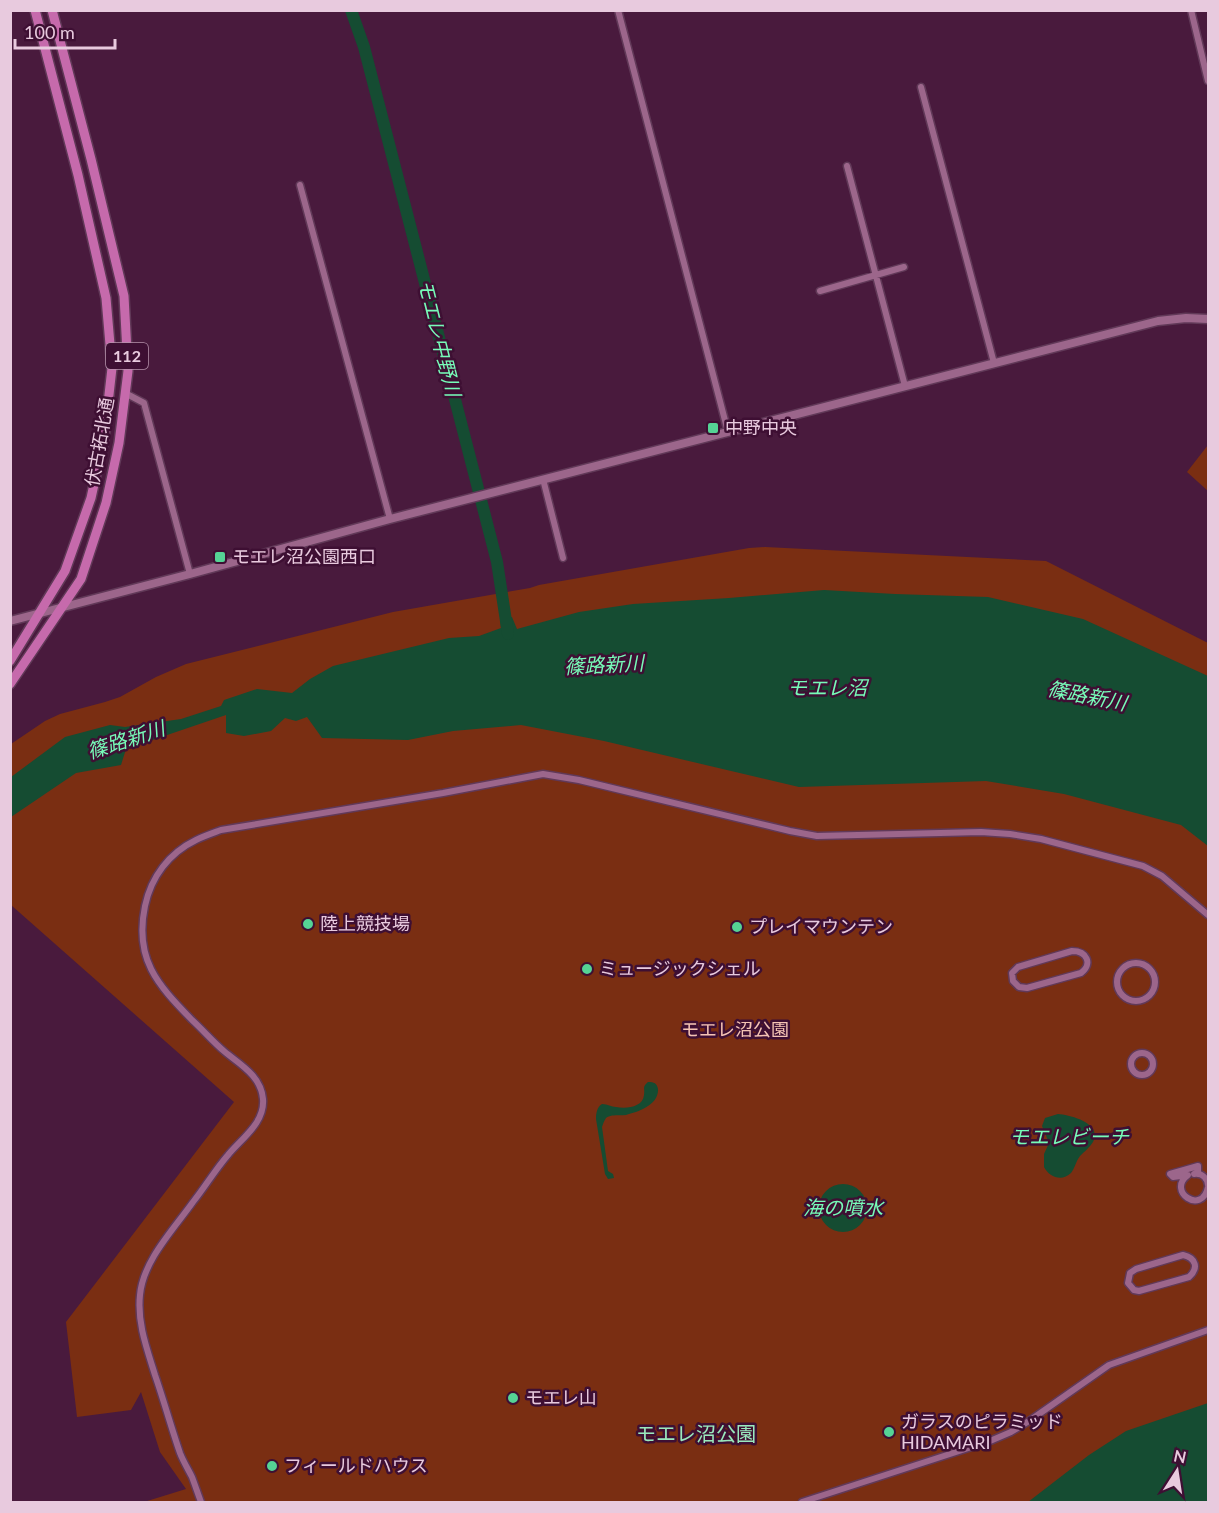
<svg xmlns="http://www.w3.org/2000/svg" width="1219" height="1513" viewBox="0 0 1219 1513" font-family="Lato,'Noto Sans JP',sans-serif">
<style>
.green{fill:#7a2e12}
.water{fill:#154c32}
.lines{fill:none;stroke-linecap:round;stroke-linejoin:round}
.river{stroke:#154c32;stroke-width:12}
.street-casing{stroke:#613958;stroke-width:9}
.secondary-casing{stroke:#613958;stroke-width:11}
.primary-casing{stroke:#613958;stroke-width:12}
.street{stroke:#9c668b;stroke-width:6}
.secondary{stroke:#9c668b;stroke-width:8}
.primary{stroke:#c66aac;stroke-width:9}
.poi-dot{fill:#55d395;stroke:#3e0f33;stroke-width:2}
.labels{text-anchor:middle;stroke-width:5;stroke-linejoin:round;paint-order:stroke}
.shield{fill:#3e0f33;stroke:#b592ab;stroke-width:1.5}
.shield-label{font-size:16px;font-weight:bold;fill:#e8cade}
.poi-label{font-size:18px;fill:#e8cade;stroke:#3e0f33;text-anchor:start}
.street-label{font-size:18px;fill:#e8cade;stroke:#3e0f33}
.park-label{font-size:18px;fill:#f5c4b4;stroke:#3e0f33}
.water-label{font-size:20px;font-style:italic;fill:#77fbb8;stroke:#3e0f33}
.neighbourhood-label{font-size:20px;fill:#9ae9bd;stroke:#3e0f33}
</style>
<rect width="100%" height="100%" fill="#491a3d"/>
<!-- green -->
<path class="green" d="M1208 445V491L1187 472Z
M765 547 1046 561 1208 643V1502H144L186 1489 160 1452 141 1392 131 1410 77 1417 66 1322 234 1102 11 905V744L45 721 60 714 105 702 120 697 156 677 186 664 393 612 530 588 539 585 749 548Z"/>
<!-- water -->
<path class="water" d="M824 590 895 594 988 597 1083 619 1208 676V846L1181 825 1064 794 986 781 799 787 604 741 521 725 453 731 408 740 322 738 307 717 296 721 285 718 271 731 244 736 226 733V715L126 749 121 765 76 773 11 817V777L65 737 110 725 125 727 181 719 221 706 224 700 257 689 292 693 310 679 333 666 449 638 479 636 501 628 500 618 512 617 517 629 579 612 633 604 729 598Z
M648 1082C654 1082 657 1083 658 1089 659 1105 638 1112 626 1115 620 1116 611 1114 606 1118 604 1121 603 1124 602 1127L608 1171 613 1174 614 1178 608 1179 605 1174 596 1119C596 1113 597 1107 602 1104 608 1104 611 1107 616 1107 627 1109 643 1107 644 1095 645 1088 642 1087 648 1082Z
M1058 1114C1070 1115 1103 1123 1093 1142 1090 1147 1084 1152 1080 1156 1076 1161 1075 1168 1071 1173 1062 1182 1049 1177 1044 1167V1154L1049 1143 1042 1126 1045 1118Z
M819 1208a24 24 0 1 1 48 0a24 24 0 1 1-48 0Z
M1208 1403V1502H1028L1089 1455 1126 1431Z"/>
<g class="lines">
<!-- river -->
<path class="river" d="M351 10 364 47 497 562 508 634"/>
<defs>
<path id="street" d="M618 10 728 432
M1191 10 1208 81
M921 87 994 363
M847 166 905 386
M300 185 390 519
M820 291 904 267
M125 393 144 403 190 574
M543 479 563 558
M1072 951C1087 951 1093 964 1081 973L1027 988 1019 987 1013 981 1012 973 1018 967Z
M1117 982a19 19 0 1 1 38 0a19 19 0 1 1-38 0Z
M1131 1064a11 11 0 1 1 22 0a11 11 0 1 1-22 0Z
M1208 1185C1207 1178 1202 1173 1194 1174L1198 1172V1166L1170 1174 1173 1177 1188 1175C1166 1191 1202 1216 1208 1187
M1183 1255C1196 1258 1199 1268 1189 1277L1139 1291 1134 1290 1128 1283 1130 1273 1136 1269Z
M201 1502C198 1494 195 1485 192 1477 188 1469 183 1461 180 1453 171 1427 164 1401 155 1375 147 1349 137 1323 140 1295 143 1261 173 1230 193 1202 205 1187 215 1170 228 1155 242 1138 265 1123 263 1099 261 1076 241 1065 225 1052 213 1042 203 1030 192 1020 157 984 134 959 145 906 151 877 169 853 196 840 204 836 213 833 221 830L443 793 543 774 579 780 790 831 817 836 981 832 1010 834 1041 839 1143 866 1162 876 1208 915
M802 1502 990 1441 1011 1432 1029 1421 1109 1365 1208 1330"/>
<path id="secondary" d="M10 621 190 574 390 519 1158 321 1186 318 1208 319"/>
<path id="primary" d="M10 661 65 571 91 498 104 439 112 368 106 298 78 175 35 10
M10 684 81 579 106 503 119 443 128 371 124 296 91 159 52 10"/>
</defs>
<!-- street casing -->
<use href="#street" class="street-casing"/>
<!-- secondary casing -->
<use href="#secondary" class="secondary-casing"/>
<!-- primary casing -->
<use href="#primary" class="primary-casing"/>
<!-- street -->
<use href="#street" class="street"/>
<!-- secondary -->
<use href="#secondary" class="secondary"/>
<!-- primary -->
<use href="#primary" class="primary"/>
</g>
<!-- markers -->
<g class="poi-dot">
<rect x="707" y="422" width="12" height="12" rx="3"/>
<rect x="214" y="551" width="12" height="12" rx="3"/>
<circle cx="308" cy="924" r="6"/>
<circle cx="737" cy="927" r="6"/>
<circle cx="587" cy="969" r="6"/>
<circle cx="513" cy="1398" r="6"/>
<circle cx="889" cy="1432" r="6"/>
<circle cx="272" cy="1466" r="6"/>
</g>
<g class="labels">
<!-- shield labels -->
<rect class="shield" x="106" y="343" width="42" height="26" rx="4.5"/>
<g class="shield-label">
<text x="127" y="362">112</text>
</g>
<!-- poi labels -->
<g class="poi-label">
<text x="725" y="434">中野中央</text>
<text x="232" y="563">モエレ沼公園西口</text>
<text x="320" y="930">陸上競技場</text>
<text x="749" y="933">プレイマウンテン</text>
<text x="599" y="975">ミュージックシェル</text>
<text x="525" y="1404">モエレ山</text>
<text x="901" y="1428">ガラスのピラミッド<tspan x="901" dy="21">HIDAMARI</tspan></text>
<text x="284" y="1472">フィールドハウス</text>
</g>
<!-- street labels -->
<g class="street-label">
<text transform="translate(100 442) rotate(-80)" y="6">伏古拓北通</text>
</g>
<!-- park labels -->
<g class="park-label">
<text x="735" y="1036">モエレ沼公園</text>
</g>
<!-- water labels -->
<g class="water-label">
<text transform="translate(439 338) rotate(76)" y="7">モエレ中野川</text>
<text transform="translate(604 665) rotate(-3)" y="7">篠路新川</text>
<text x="827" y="695">モエレ沼</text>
<text transform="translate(1087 696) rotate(11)" y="7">篠路新川</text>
<text transform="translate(126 740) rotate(-18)" y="7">篠路新川</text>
<text x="1069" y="1144">モエレビーチ</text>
<text x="843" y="1215">海の噴水</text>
</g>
<!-- neighbourhood labels -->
<g class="neighbourhood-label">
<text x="696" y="1441">モエレ沼公園</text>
</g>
</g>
<!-- border -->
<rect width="1219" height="1513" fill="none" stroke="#e8cade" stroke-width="24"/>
<!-- north arrow -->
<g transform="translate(1177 1471) rotate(12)" stroke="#3e0f33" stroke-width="4.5" paint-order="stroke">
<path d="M0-4.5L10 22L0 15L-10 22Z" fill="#e8cade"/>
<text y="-9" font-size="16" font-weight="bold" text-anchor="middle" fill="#e8cade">N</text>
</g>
<!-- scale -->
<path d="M15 39v9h100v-9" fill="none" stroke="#e8cade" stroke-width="3"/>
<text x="24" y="39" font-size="18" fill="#e8cade" stroke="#3e0f33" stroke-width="4.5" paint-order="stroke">100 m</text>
</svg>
